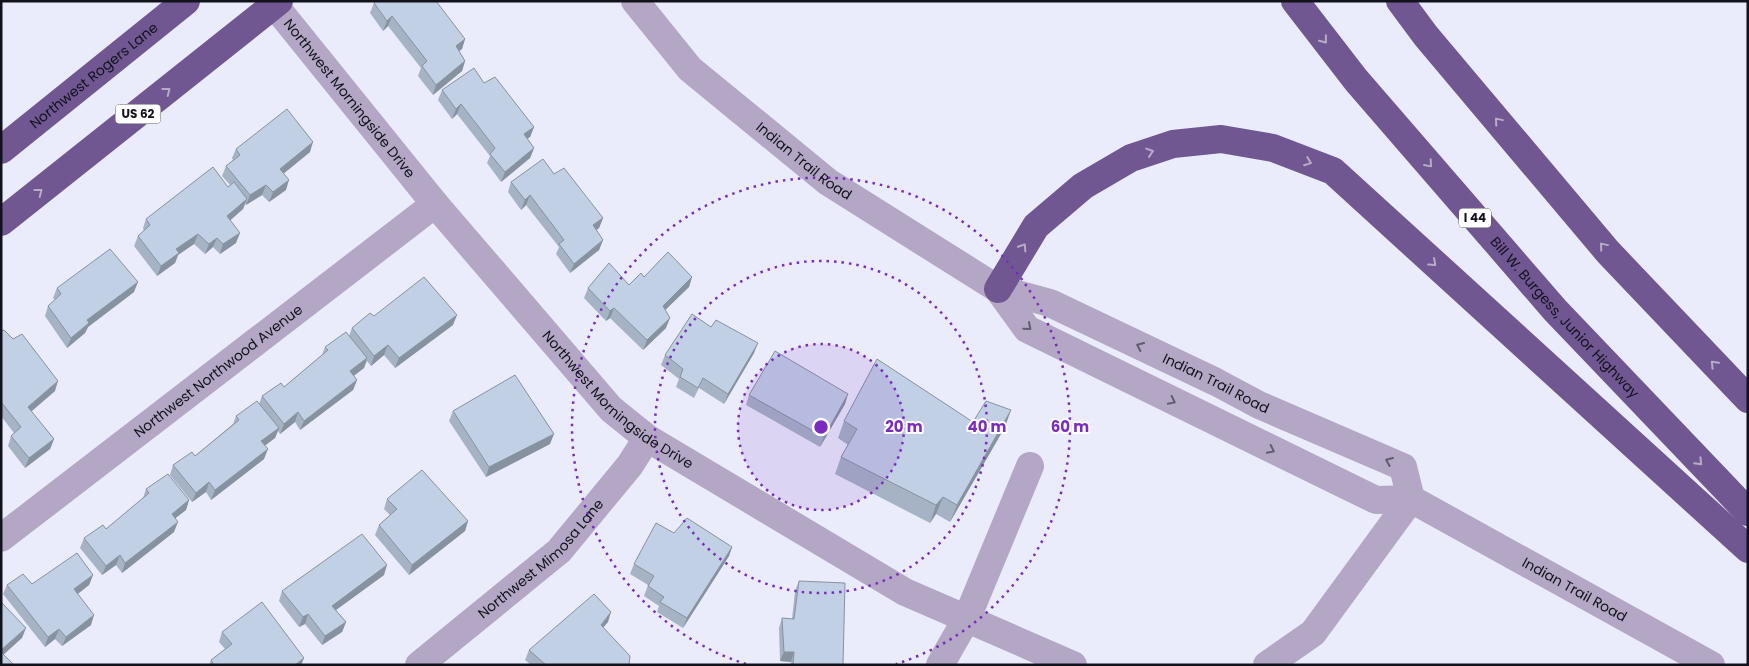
<svg xmlns="http://www.w3.org/2000/svg" width="1749" height="666" viewBox="0 0 1749 666" font-family="Poppins,sans-serif">
<style>
.lines{fill:none;stroke-linecap:round;stroke-linejoin:round}
.minor{stroke:#b3a7c5;stroke-width:28}
.highway{stroke:#705792;stroke-width:28}
.wall{fill:#a6b3c5}
.shaded-wall{fill:#8792a0}
.building{fill:#c1d0e5;stroke:#8792a0}
.oneway{stroke:#b8abc8}
.oneway2{stroke:#625c70}
.ring{fill:none;stroke:#7b2cbf;stroke-width:2.5;stroke-dasharray:2.5 5}
.labels{text-anchor:middle;stroke-width:4;stroke-linejoin:round;paint-order:stroke}
.shield{fill:#fff;stroke:#58595f;stroke-width:1}
.shield-label{font-size:12px;font-weight:bold;fill:#11121b}
.street-label{font-size:14px;fill:#11121b;stroke:#fff}
.centre{fill:#7b2cbf;stroke:#fff;stroke-width:2.5}
.ring-label{font-size:15px;text-anchor:middle;font-weight:bold;fill:#7b2cbf;stroke:#fff;stroke-width:4;stroke-linejoin:round;paint-order:stroke}
</style>
<rect width="100%" height="100%" fill="#eaecfb"/>
<g class="lines">
<!-- minor -->
<g class="minor">
<path id="s1" d="M271 1 435 204 611 409 647 438 905 592 1073 665"/>
<path id="s2" d="M635 1 690 69 828 182 998 289 1050 303 1216 382 1259 405 1403 467 1411 499"/>
<path id="s3" d="M998 289 1027 329 1376 500 1411 499 1711 665"/>
<path id="s4" d="M1 538 435 204"/>
<path id="s5" d="M419 665 559 551 630 465 647 438"/>
<path d="M940 665 967 618 1030 466"/>
<path d="M1267 665 1313 633 1411 499"/>
</g>
<!-- highway -->
<g class="highway">
<path id="s6" d="M1295 1 1356 80 1555 310 1748 512"/>
<path d="M1400 1 1426 36 1608 252 1748 399"/>
<path id="s7" d="M1 150 186 1"/>
<path d="M1 222 279 1"/>
<path d="M998 289 1036 226 1083 186 1131 158 1173 144 1221 139 1273 148 1333 171 1748 549"/>
</g>
</g>
<!-- wall -->
<path class="wall" d="M374 3 465 39 462 49 459 51 465 61 462 71 433 95 418 76 421 68 388 26 383 31 370 13Z
M484 83 534 127 530 137 527 139 534 148 530 158 501 182 487 163 490 156 457 114 452 119 438 100 442 90Z
M236 149 310 152 284 173 286 190 269 202 262 195 246 205 245 203 243 209 230 220 236 243 220 254 213 247 205 254 194 244 178 255 175 263 157 276 134 246 138 236 144 231 143 228 146 219 228 187 230 185 222 176 226 166 233 160 232 158Z
M554 174 603 218 599 228 596 230 603 240 599 250 570 273 556 254 559 247 526 205 521 210 508 192 511 182Z
M644 277H692L689 287 665 310 666 328 643 350 610 318 606 321 584 298 588 288 629 285Z
M57 288 134 292 88 327 85 333 67 348 45 316 48 306 55 300 53 298Z
M374 316 453 325 395 368 384 355 371 366 367 361 364 368 354 376 357 380 353 390 300 430 295 422 280 434 278 431 275 438 265 445 264 459 211 500 206 492 192 502 170 475 173 465 195 456 233 424 236 416 259 404 262 396 284 387 322 355 325 347 349 336 352 328Z
M1 331 55 391 31 411 54 439 50 449 25 468 8 446 11 436 14 433 1 416Z
M754 353 724 404 699 388 694 398 676 387 679 379 661 365 665 355Z
M848 394 845 404 820 447 746 405 749 395Z
M453 411 550 444 486 477 449 421Z
M844 421 973 422 1005 427 950 522 936 514 930 523 835 474 841 457 848 445 838 438Z
M146 489 189 500 186 510 175 518 174 532 122 573 116 565 102 575 80 548 84 538 106 529 143 498Z
M387 499 468 521 465 531 409 575 375 535 379 525 390 515 384 509Z
M674 533 732 547 729 556 683 628 657 612 659 606 644 596 648 585 630 574 634 564Z
M93 575 89 585 78 594 91 625 62 646 55 639 45 647 3 594 7 585 32 584Z
M384 575 336 610 346 622 342 632 322 645 305 624 299 627 279 601 282 591Z
M799 581 843 665H790L791 662 780 661 779 628 782 618 792 619 795 591Z
M608 622 603 627 629 665H531L525 660 529 650Z
M222 632 304 658 301 665H209L211 660 225 649 219 642Z"/>
<!-- shaded-wall -->
<path class="shaded-wall" d="M392 16 388 26 383 31 387 21Z
M465 39 462 49 452 56 456 46Z
M465 61 462 71 433 95 436 85Z
M461 104 457 114 452 119 456 109Z
M534 127 530 137 520 144 524 134Z
M313 142 310 152 277 179 280 169Z
M534 148 530 158 501 182 505 172Z
M289 180 286 190 269 202 273 192Z
M266 185 262 195 246 205 250 195Z
M530 195 526 205 521 210 525 200Z
M247 199 243 209 224 226 227 216Z
M603 218 599 228 590 235 593 225Z
M240 233 236 243 220 254 223 244Z
M198 234 194 244 178 255 175 263 157 276 161 266 176 249Z
M217 238 213 247 205 254 209 244Z
M603 240 599 250 570 273 574 264Z
M692 277 689 287 659 316 663 306Z
M138 282 134 292 88 327 85 333 67 348 71 338 87 320Z
M614 308 610 318 606 321 610 311Z
M457 315 453 325 395 368 399 358Z
M670 318 666 328 643 350 647 340Z
M758 343 754 353 724 404 728 394Z
M388 345 384 355 371 366 374 356Z
M367 358 364 368 346 381 350 371Z
M357 380 353 390 300 430 304 421Z
M58 381 55 391 25 417 28 407Z
M848 394 845 404 820 447 824 437Z
M1011 410 1005 427 950 522 957 505Z
M298 412 295 422 280 434 284 424Z
M279 428 275 438 258 451 261 441Z
M554 434 550 444 486 477 489 467Z
M54 439 50 449 25 468 29 458Z
M268 449 264 459 211 500 215 490Z
M209 482 206 492 192 502 196 493Z
M943 497 936 514 930 523 936 505Z
M189 500 186 510 168 524 172 514Z
M468 521 465 531 409 575 412 565Z
M178 522 174 532 122 573 125 563Z
M732 547 729 556 683 628 687 618Z
M120 555 116 565 102 575 106 566Z
M387 565 384 575 329 615 332 606Z
M93 575 89 585 71 599 74 589Z
M611 612 608 622 597 635 601 625Z
M308 614 305 624 299 627 303 617Z
M94 615 91 625 62 646 66 637Z
M346 622 342 632 322 645 325 636Z
M26 628 22 638 1 657V650Z
M59 629 55 639 45 647 48 637Z
M784 652H794L791 662 780 661Z
M304 658 301 665H295Z"/>
<!-- building -->
<path class="building" d="M376 1H436L465 39 456 46 465 61 436 85 422 66 427 61 392 16 387 21 374 3Z
M474 68 484 83 495 77 534 127 524 134 534 148 505 172 490 154 495 148 461 104 456 109 442 90Z
M287 109 313 142 280 169 289 180 273 192 266 185 250 195 226 166 240 155 236 149Z
M543 159 554 174 564 168 603 218 593 225 603 240 574 264 559 244 564 240 530 195 525 200 511 182Z
M213 167 228 187 234 182 247 199 227 216 240 233 223 244 217 238 209 244 198 234 176 249 179 253 161 266 138 236 150 225 146 219Z
M110 249 138 282 87 320 89 323 71 338 48 306 61 294 57 288Z
M668 252 692 277 663 306 670 318 647 340 614 308 610 311 588 288 609 263 629 285 641 273 644 277Z
M424 277 457 315 399 358 388 345 374 356 352 328 370 313 374 316Z
M692 314 711 327 716 320 758 343 728 394 703 378 698 388 680 377 683 369 665 355Z
M4 330 13 339 22 334 58 381 28 407 54 439 29 458 11 436 21 427 1 402V331Z
M346 332 367 358 350 371 357 380 304 421 298 412 284 424 262 396 281 383 284 387 328 350 325 347Z
M775 351 848 394 824 437 749 395Z
M877 359 973 422 986 401 1011 410 957 505 943 497 936 505 841 457 857 429 844 421Z
M515 375 554 434 489 467 453 411Z
M257 401 279 428 261 441 268 449 215 490 209 482 196 493 173 465 192 452 195 456 239 420 236 416Z
M422 470 468 521 412 565 379 525 397 509 387 499Z
M168 474 189 500 172 514 178 522 125 563 120 555 106 566 84 538 103 525 106 529 149 493 146 489Z
M687 518 732 547 687 618 660 602 664 597 648 586 654 576 634 564 656 523 674 533Z
M362 534 387 565 332 606 346 622 325 636 308 614 303 617 282 591Z
M77 553 93 575 74 589 94 615 66 637 59 629 48 637 7 585 23 574 32 584Z
M799 581 845 583 843 665H793L794 652H784L782 618 794 619Z
M594 594 611 612 601 625 630 656 629 665H546L529 650Z
M1 602 26 628 1 650Z
M262 602 304 658 295 665H214L211 660 232 644 222 632Z
M1 652 14 665H1Z"/>
<!-- one-way arrows -->
<defs><path id="oneway-chevron" d="M-2-3.5L2.5 0L-2 3.5" fill="none" stroke-width="1.6" stroke-linecap="round" stroke-linejoin="round" transform="scale(1.25)"/></defs>
<g class="oneway">
<use href="#oneway-chevron" transform="translate(1324 40) rotate(52)"/>
<use href="#oneway-chevron" transform="translate(167 91) rotate(-38)"/>
<use href="#oneway-chevron" transform="translate(1498 121) rotate(-130)"/>
<use href="#oneway-chevron" transform="translate(1150 152) rotate(-18)"/>
<use href="#oneway-chevron" transform="translate(1308 162) rotate(21)"/>
<use href="#oneway-chevron" transform="translate(1429 164) rotate(49)"/>
<use href="#oneway-chevron" transform="translate(39 192) rotate(-38)"/>
<use href="#oneway-chevron" transform="translate(1603 246) rotate(-130)"/>
<use href="#oneway-chevron" transform="translate(1023 247) rotate(-58)"/>
<use href="#oneway-chevron" transform="translate(1433 263) rotate(42)"/>
<use href="#oneway-chevron" transform="translate(1714 364) rotate(-134)"/>
<use href="#oneway-chevron" transform="translate(1699 462) rotate(46)"/>
</g>
<g class="oneway2">
<use href="#oneway-chevron" transform="translate(1028 327) rotate(41)"/>
<use href="#oneway-chevron" transform="translate(1140 346) rotate(-155)"/>
<use href="#oneway-chevron" transform="translate(1172 401) rotate(26)"/>
<use href="#oneway-chevron" transform="translate(1271 450) rotate(26)"/>
<use href="#oneway-chevron" transform="translate(1389 461) rotate(-157)"/>
</g>
<!-- distance rings -->
<circle cx="821" cy="427" r="83" fill="#7b2cbf" fill-opacity=".12"/>
<g class="ring">
<circle cx="821" cy="427" r="83"/>
<circle cx="821" cy="427" r="166"/>
<path d="M746 664A249 249 0 1 1 896 664"/>
</g>
<g class="labels">
<!-- shield labels -->
<g class="shield">
<rect x="115.5" y="104.5" width="45" height="19" rx="4"/>
<rect x="1459" y="208.5" width="32" height="19" rx="4"/>
</g>
<g class="shield-label">
<text x="138" y="118">US 62</text>
<text x="1475" y="222">I 44</text>
</g>
<!-- street labels -->
<g class="street-label">
<text dy="5" stroke="none"><textPath href="#s7" startOffset="119">Northwest Rogers Lane</textPath></text>
<text dy="5" stroke="none"><textPath href="#s1" startOffset="125">Northwest Morningside Drive</textPath></text>
<text dy="5" stroke="none"><textPath href="#s2" startOffset="234">Indian Trail Road</textPath></text>
<text dy="5" stroke="none"><textPath href="#s6" startOffset="416">Bill W. Burgess, Junior Highway</textPath></text>
<text dy="5" stroke="none"><textPath href="#s4" startOffset="274">Northwest Northwood Avenue</textPath></text>
<text dy="5" stroke="none"><textPath href="#s2" startOffset="705">Indian Trail Road</textPath></text>
<text dy="5" stroke="none"><textPath href="#s1" startOffset="530">Northwest Morningside Drive</textPath></text>
<text dy="5" stroke="none"><textPath href="#s5" startOffset="162">Northwest Mimosa Lane</textPath></text>
<text dy="5" stroke="none"><textPath href="#s3" startOffset="660">Indian Trail Road</textPath></text>
</g>
</g>
<circle cx="821" cy="427" r="8" class="centre"/>
<g class="ring-label">
<text x="904" y="432">20 m</text>
<text x="987" y="432">40 m</text>
<text x="1070" y="432">60 m</text>
</g>
<!-- border -->
<rect width="1749" height="666" fill="none" stroke="#11121b" stroke-width="5"/>
</svg>
